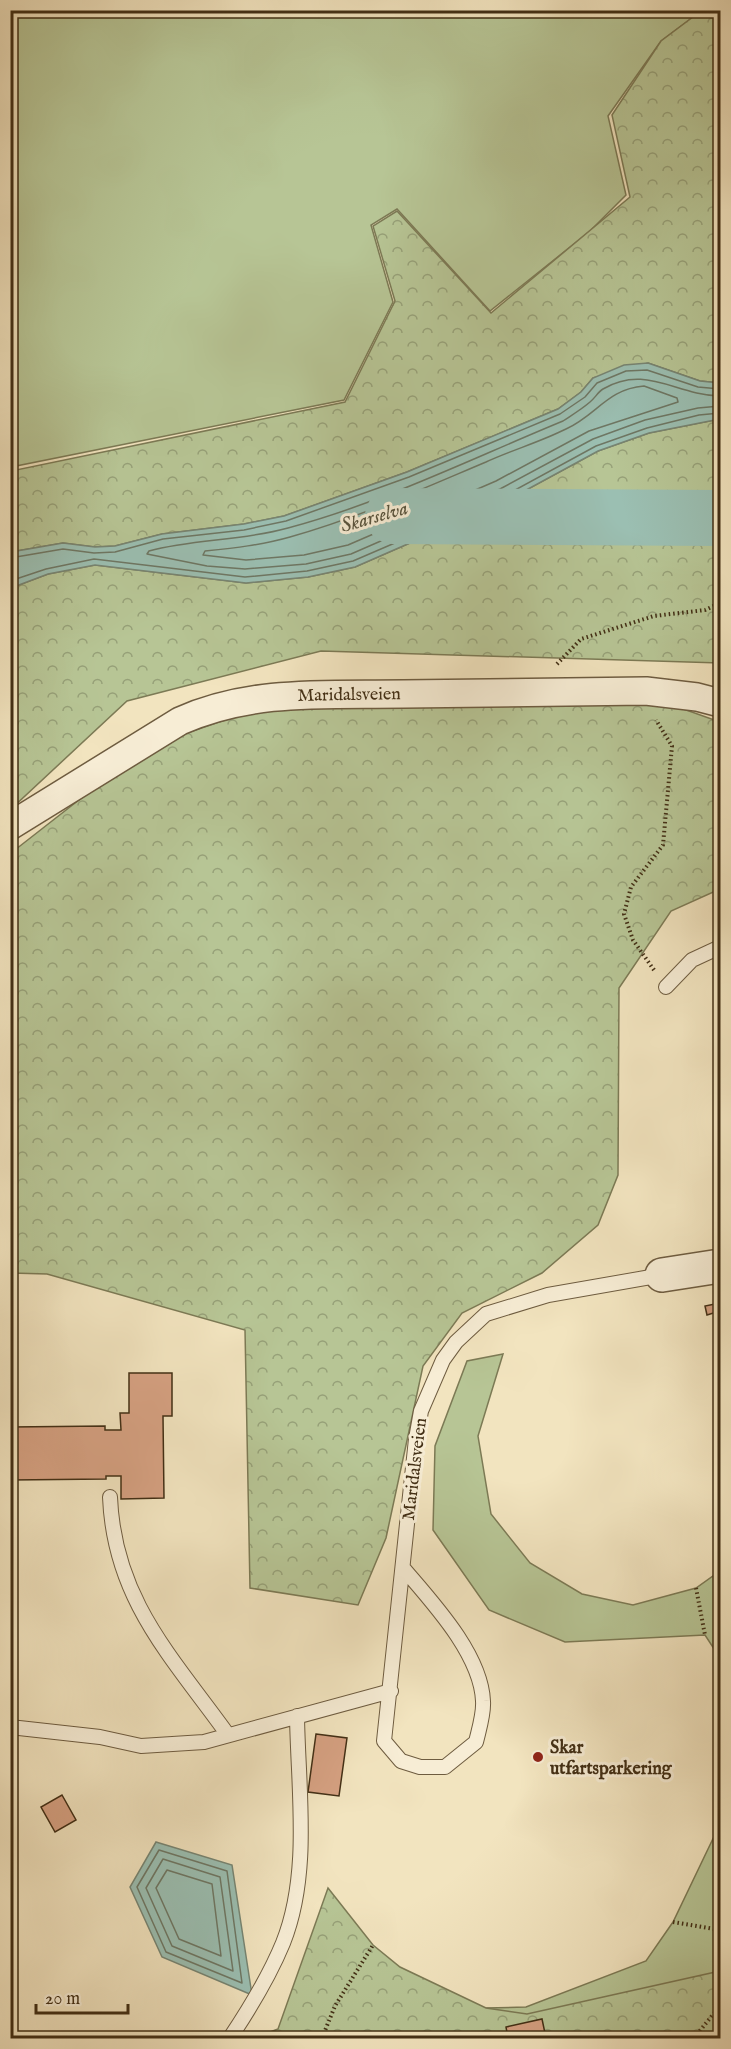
<svg xmlns="http://www.w3.org/2000/svg" width="731" height="2049" viewBox="0 0 731 2049" font-family="'IM FELL English',serif">
<style>
.green{fill:#b7c595;stroke:#7c7a55;stroke-width:1.5}
.forest{fill:url(#forest-crowns);stroke:#7c7a55;stroke-width:1.5}
.water{fill:#9bbfb2;stroke:#778573;stroke-width:1.5}
.lines{fill:none;stroke-linecap:round;stroke-linejoin:round}
.shore{stroke:#6e7764;stroke-width:1.5}
.river{stroke:#9bbfb2;stroke-width:56}
.building{fill:#d6a182;stroke:#422f15;stroke-width:1.5}
.service-casing{stroke:#6e5c40;stroke-width:16}
.minor-casing{stroke:#6e5c40;stroke-width:30}
.tertiary-casing{stroke:#6e5c40;stroke-width:36}
.path{stroke:#422f15;stroke-width:4;stroke-dasharray:1.5 3;stroke-linecap:butt}
.service{stroke:#f7edd5;stroke-width:14}
.minor{stroke:#f7edd5;stroke-width:27}
.tertiary{stroke:#f7edd5;stroke-width:33}
.poi-dot{fill:#8f2418;stroke:#f7edd5;stroke-width:2}
.labels{text-anchor:middle;stroke-width:6;stroke-linejoin:round;paint-order:stroke}
.street-label{font-size:18px;fill:#422f15;stroke:#f7edd5}
.poi-label{font-size:18px;font-weight:bold;fill:#422f15;stroke:#f7edd5;text-anchor:start}
.water-label{font-size:20px;font-style:italic;fill:#58533c;stroke:#f7edd5}
</style>
<defs>
<pattern id="forest-crowns" width="20" height="18" patternUnits="userSpaceOnUse" patternTransform="scale(1.5)"><rect width="20" height="18" fill="#b7c595"/><path d="M2 6a3 3 0 1 1 6 0M12 15a3 3 0 1 1 6 0" fill="none" stroke="#96a078"/></pattern>
</defs>
<rect width="100%" height="100%" fill="#f2e4bf"/>
<filter id="stains"><feTurbulence type="fractalNoise" baseFrequency=".00333" numOctaves="4"/><feColorMatrix values="0 0 0 0 .2 0 0 0 0 .09 0 0 0 0 .02 0 0 0 .5 -.17"/></filter>
<radialGradient id="worn" r=".72"><stop offset=".6" stop-color="#630" stop-opacity="0"/><stop offset="1" stop-color="#630" stop-opacity=".3"/></radialGradient>
<!-- green -->
<path class="green" d="M11 11H701L661 41 608 116 626 195 589 232 490 311 397 209 371 225 393 302 344 400 11 467Z
M503 1354 478 1436 491 1514 530 1563 582 1594 633 1605 696 1588 720 1571V1658L705 1635 565 1642 489 1610 433 1530 435 1446 467 1361Z
M720 1824V2002L498 2038 486 2008 526 2007 646 1961 673 1922Z"/>
<!-- forest -->
<path class="forest" d="M701 11H720V383L700 381 648 363 593 378 581 392 558 409 407 472 284 516 244 524 162 534 115 546 95 547 63 543 11 552V471L345 402 395 301 373 226 397 211 491 313 630 197 612 115 661 41Z
M720 419V663L321 651 127 701 11 809V588L48 574 95 565 246 583 308 577 355 567 506 501 598 451 649 433Z
M644 695 720 722V889L671 911 619 988 618 1175 598 1225 542 1273 462 1313 423 1366 386 1538 358 1605 250 1588 245 1330 47 1274 11 1273V853L148 746 291 698Z
M328 1888 373 1945 400 1967 486 2008 527 2014 720 1971V2038H254L278 2029Z"/>
<!-- water -->
<path class="water" d="M648 363 700 381 720 383V419L649 433 598 451 506 501 355 567 308 577 246 583 95 565 48 574 11 588V552L63 543 95 547 115 546 162 534 244 524 284 516 407 472 558 409 581 392 593 378 624 365Z
M156 1842 232 1865 252 1995 162 1957 130 1887Z"/>
<g class="lines">
<!-- shore -->
<path class="shore" d="M644 386 677 398 678 402 589 431 496 481 348 545 304 555 246 560 203 555 205 551C234 548 262 545 290 537 358 518 422 489 486 462 512 450 540 442 566 429 597 415 607 389 644 386Z
M720 396C675 395 646 364 603 389 598 392 595 398 590 402 582 409 572 415 563 421 473 458 382 503 288 528 242 541 194 539 149 551L147 554 207 566 245 569 306 564 351 554 500 489 593 439 645 420 698 408 720 406
M10 558 63 549 94 553 115 552 163 539 244 530 286 521 409 477 560 414 585 397 597 383 626 371 647 370 698 387 720 389
M10 581 46 569 94 559 245 577 307 571 353 561 504 496 596 446 647 428 699 415 720 413
M159 1850 227 1871 242 1983 166 1952 137 1887Z
M163 1859 220 1877 233 1971 172 1946 146 1888Z
M167 1870 212 1884 221 1956 179 1939 156 1888Z"/>
<!-- river -->
<path class="river" d="M393 516 720 518"/>
</g>
<!-- building -->
<path class="building" d="M720 1303V1311L707 1315 705 1306Z
M129 1373H172V1416H163L164 1498 121 1499V1476H106V1479L10 1480V1427L105 1426V1430H121L120 1413H129Z
M316 1734 347 1738 339 1796 308 1792Z
M62 1795 76 1820 55 1832 41 1807Z
M542 2019 546 2038H508L506 2027Z"/>
<g class="lines">
<defs>
<path id="service" d="M666 987 692 960 720 947
M110 1497C114 1599 172 1657 228 1735
M403 1568C432 1602 481 1654 483 1701 484 1714 479 1729 476 1742L445 1767H420L401 1761 384 1741 416 1439 421 1411 443 1360 456 1342 486 1314 548 1295 662 1275
M10 1727 100 1737 141 1746 204 1742 391 1691
M230 2038C250 2008 269 1977 283 1943 311 1873 298 1789 297 1716"/>
<path id="minor" d="M10 826 180 721C251 689 327 695 404 694 484 693 565 692 646 691L697 697 720 703"/>
<path id="tertiary" d="M662 1275 720 1266"/>
</defs>
<!-- service casing -->
<use href="#service" class="service-casing"/>
<!-- minor casing -->
<use href="#minor" class="minor-casing"/>
<!-- tertiary casing -->
<use href="#tertiary" class="tertiary-casing"/>
<!-- path -->
<path class="path" d="M557 664 581 639 654 616 705 610 720 603
M654 970 633 940 624 914 631 887 663 845 672 746 656 720
M696 1588 705 1635
M673 1922 720 1930
M322 2038 335 2006 373 1945
M694 2038 720 2006"/>
<!-- service -->
<use href="#service" class="service"/>
<!-- minor -->
<use href="#minor" class="minor"/>
<!-- tertiary -->
<use href="#tertiary" class="tertiary"/>
</g>
<!-- markers -->
<circle class="poi-dot" cx="538" cy="1757" r="6"/>
<g class="labels">
<!-- street labels -->
<g class="street-label">
<text transform="translate(349 694) rotate(-1)" y="6">Maridalsveien</text>
<text transform="translate(414 1469) rotate(-83)" y="6">Maridalsveien</text>
</g>
<!-- poi labels -->
<g class="poi-label">
<text x="550" y="1753">Skar<tspan x="550" dy="21">utfartsparkering</tspan></text>
</g>
<!-- water labels -->
<g class="water-label">
<text transform="translate(374 516) rotate(-16)" y="7">Skarselva</text>
</g>
</g>
<!-- margin -->
<rect width="731" height="2049" fill="none" stroke="#f2e4bf" stroke-width="36"/>
<rect x="12" y="12" width="707" height="2025" fill="none" stroke="#422f15" stroke-width="3"/>
<rect x="18" y="18" width="695" height="2013" fill="none" stroke="#422f15" stroke-width="1.5"/>
<!-- scale -->
<path d="M36 2004v9h92v-9" fill="none" stroke="#422f15" stroke-width="3"/>
<text x="45" y="2004" font-size="18" fill="#422f15" stroke="#f7edd5" stroke-width="4.5" paint-order="stroke">20 m</text>
<rect width="100%" height="100%" filter="url(#stains)"/>
<rect width="100%" height="100%" fill="url(#worn)"/>
</svg>
